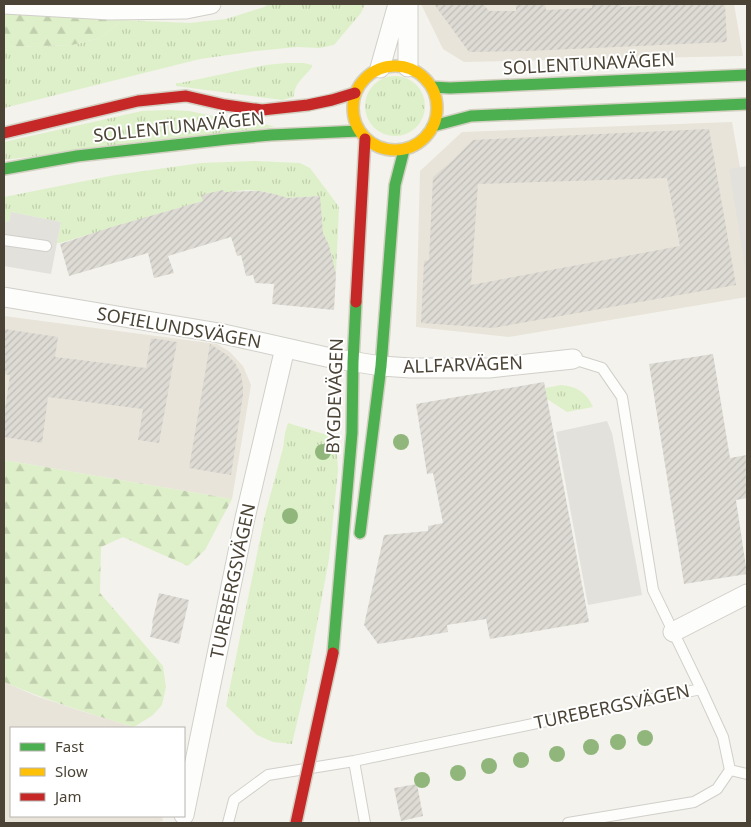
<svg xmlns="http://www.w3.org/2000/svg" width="751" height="827" viewBox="0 0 751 827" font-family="'Noto Sans',sans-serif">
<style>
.residential{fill:#e8e4d9}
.grass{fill:url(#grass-tufts)}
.forest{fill:url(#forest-firs)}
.parking{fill:#e2e1db}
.building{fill:url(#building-hatch);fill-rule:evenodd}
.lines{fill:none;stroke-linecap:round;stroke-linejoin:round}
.lane-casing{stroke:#d1cfc9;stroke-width:12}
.street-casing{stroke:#d1cfc9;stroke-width:21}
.fast-casing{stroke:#d3d0c2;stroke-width:14}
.slow-casing{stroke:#d3d0c2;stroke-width:14}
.jam-casing{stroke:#d3d0c2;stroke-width:14}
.lane{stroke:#fdfdfc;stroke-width:10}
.street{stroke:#fdfdfc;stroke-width:19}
.fast{stroke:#4caf50;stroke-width:11}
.slow{stroke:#ffc107;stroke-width:11}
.jam{stroke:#c62828;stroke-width:11}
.jam-bridge-casing{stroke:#d3d0c2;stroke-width:14;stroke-linecap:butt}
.jam-bridge{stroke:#c62828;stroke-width:11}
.tree{fill:#91b67c}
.labels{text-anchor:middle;stroke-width:4;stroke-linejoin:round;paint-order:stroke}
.street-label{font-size:18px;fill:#4b4436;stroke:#fff}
</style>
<defs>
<pattern id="grass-tufts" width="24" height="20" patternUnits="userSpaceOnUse" patternTransform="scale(1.25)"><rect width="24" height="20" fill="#def0c9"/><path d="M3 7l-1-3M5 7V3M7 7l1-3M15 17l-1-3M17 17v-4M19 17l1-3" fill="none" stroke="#c0cfad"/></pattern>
<pattern id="forest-firs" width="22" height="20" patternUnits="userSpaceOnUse" patternTransform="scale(1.25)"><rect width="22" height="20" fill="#def0c9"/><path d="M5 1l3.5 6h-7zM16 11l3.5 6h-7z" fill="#c0cfad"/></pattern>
<pattern id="building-hatch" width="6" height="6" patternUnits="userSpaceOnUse" patternTransform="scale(1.25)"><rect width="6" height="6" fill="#dddbd4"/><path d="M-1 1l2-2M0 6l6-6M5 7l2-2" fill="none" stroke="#bfbdb7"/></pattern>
</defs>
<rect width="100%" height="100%" fill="#f3f2ec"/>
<!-- residential -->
<path class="residential" d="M421 4H734L743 56 464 62 443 49Z
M732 122 747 207V297L509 337 416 327 420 171 462 132Z
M4 316 217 344 230 352 243 366 251 385 232 499 4 460Z
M4 682 36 696 81 711 134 727V728H11V816H162L163 821 153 823H4Z"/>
<!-- grass -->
<path class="grass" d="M269 4H365L361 13 334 45 320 48 297 47 256 51 200 59 4 108V49L6 47 72 45 100 38 122 20 190 23 226 19 264 7Z
M286 63H304L312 65V67C305 77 293 84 294 97L282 100 176 86V83H180L266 65Z
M365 106a30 30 0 1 1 60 0a30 30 0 1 1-60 0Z
M169 110 189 111 209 115 231 120 258 122 275 127 4 160V142L142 111Z
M255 161 300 163 310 168 331 196 339 207 336 274 329 245 323 233 319 196 288 198 266 192 249 190 237 191 60 243H57L61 222 11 212 9 222 4 221V197L115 175 201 163Z
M561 385C577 386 587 393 593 407L567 412 547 399 545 388Z
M288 423 327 435 333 444 337 455 338 470 329 559 306 684 292 744 273 742 257 735 226 706 265 515 283 448 285 433Z"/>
<!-- forest -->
<path class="forest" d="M4 14 122 20 100 38 72 45 6 47 4 49Z
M4 460 232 499 205 550 188 566 123 537 101 547 100 593 163 666 166 687 162 705 153 715 134 727C90 714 46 700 4 682Z"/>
<!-- parking -->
<path class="parking" d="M747 166V279L729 169Z
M11 212 61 222 51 274 4 266V221L9 222Z
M607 421 612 433 642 595 588 605 556 432Z"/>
<!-- building -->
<path class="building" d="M434 4H483L489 11H516V4H545L546 10 592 8V4H621V7L677 4H725L727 42 528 51 469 52Z
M709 129 736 285 493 328 421 323 424 261 429 260 433 177 452 161 473 140ZM667 178 680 246 471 285 478 184Z
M223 190 224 192 259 191 274 194 288 198 320 196 323 233 329 245 336 274 334 310 272 304 274 284 255 283 253 275 246 276 241 255 237 256 231 237 168 256 174 273 154 278 148 253 69 276 60 244 112 227 203 201 201 195Z
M4 329 58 337 55 357 146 368 151 338 177 342 159 443 138 440 143 409 48 397 42 443 4 437V416L10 375 4 374Z
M210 344 227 355 235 363 241 374 243 386V395L231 475 189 468Z
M713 354 730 458 747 455V498L736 500 747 574 684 584 649 364Z
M544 382 589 622 490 639 486 619 447 625 448 632 378 644 364 625 384 535 428 531V526L443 523 433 473 427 474 416 404Z
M159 593 189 600 179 644 150 637 153 624 152 623Z
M417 784 423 816 401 821 394 788Z"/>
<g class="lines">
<defs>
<path id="lane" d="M4 240 46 246
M354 761 365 823
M730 770 747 774
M228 823 234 800 268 775 354 761 701 689
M568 823 694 802 717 789 730 770 723 737 701 689 653 590 622 397 602 368 573 359"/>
<path id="street" d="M4 4 110 10 186 9 211 4
M408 4V67
M380 68 398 4
M4 297 219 333 331 358 381 366 411 368H489L573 359
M673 632 747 594
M184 815 245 518 285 348"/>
<path id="fast" d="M432 87 450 88 747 75
M433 126 471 116 747 104
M4 169 77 156 228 139 271 135 359 131
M360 533 381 366 395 185 404 150
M333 653 352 433 353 362 356 302"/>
<path id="slow" d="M353 108a42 42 0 1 1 84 0a42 42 0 1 1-84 0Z"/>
<path id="jam" d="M4 133 138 101 186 96 225 105 262 110 308 105 332 100 355 93
M356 302 365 139"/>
</defs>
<!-- lane casing -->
<use href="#lane" class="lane-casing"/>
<!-- street casing -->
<use href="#street" class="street-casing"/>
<!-- fast casing -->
<use href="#fast" class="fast-casing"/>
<!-- slow casing -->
<use href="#slow" class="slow-casing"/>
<!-- jam casing -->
<use href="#jam" class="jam-casing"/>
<!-- lane -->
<use href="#lane" class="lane"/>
<!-- street -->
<use href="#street" class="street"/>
<!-- fast -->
<use href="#fast" class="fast"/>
<!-- slow -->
<use href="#slow" class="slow"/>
<!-- jam -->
<use href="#jam" class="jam"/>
<defs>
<path id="jam-bridge" d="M296 823 333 653"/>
</defs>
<!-- jam-bridge casing -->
<use href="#jam-bridge" class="jam-bridge-casing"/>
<!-- jam-bridge -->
<use href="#jam-bridge" class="jam-bridge"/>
</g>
<!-- trees -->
<g class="tree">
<circle cx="401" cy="442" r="8"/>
<circle cx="323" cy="452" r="8"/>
<circle cx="290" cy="516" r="8"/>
<circle cx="645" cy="738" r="8"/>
<circle cx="618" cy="742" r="8"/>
<circle cx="591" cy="747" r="8"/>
<circle cx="557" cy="754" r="8"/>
<circle cx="521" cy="760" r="8"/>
<circle cx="489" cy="766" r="8"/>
<circle cx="458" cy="773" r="8"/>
<circle cx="422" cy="780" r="8"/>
</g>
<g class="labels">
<!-- street labels -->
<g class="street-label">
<text transform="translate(589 64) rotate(-3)" y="6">SOLLENTUNAVÄGEN</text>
<text transform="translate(179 127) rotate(-6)" y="6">SOLLENTUNAVÄGEN</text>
<text transform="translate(179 328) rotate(10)" y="6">SOFIELUNDSVÄGEN</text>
<text transform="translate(463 365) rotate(-2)" y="6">ALLFARVÄGEN</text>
<text transform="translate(335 396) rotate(-88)" y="6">BYGDEVÄGEN</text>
<text transform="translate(233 581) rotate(-78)" y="6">TUREBERGSVÄGEN</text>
<text transform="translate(612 707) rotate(-12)" y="6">TUREBERGSVÄGEN</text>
</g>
</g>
<!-- border -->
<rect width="751" height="827" fill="none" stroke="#4b4436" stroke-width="10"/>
<!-- legend -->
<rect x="10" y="727" width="175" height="90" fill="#ffffff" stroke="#b7b4af"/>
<rect x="20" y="743" width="25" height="8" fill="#4caf50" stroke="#b7b4af"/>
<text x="55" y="752" font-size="15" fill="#4b4436">Fast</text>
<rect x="20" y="768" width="25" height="8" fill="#ffc107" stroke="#b7b4af"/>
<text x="55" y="777" font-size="15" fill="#4b4436">Slow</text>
<rect x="20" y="793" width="25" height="8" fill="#c62828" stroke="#b7b4af"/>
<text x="55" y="802" font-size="15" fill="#4b4436">Jam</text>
</svg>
